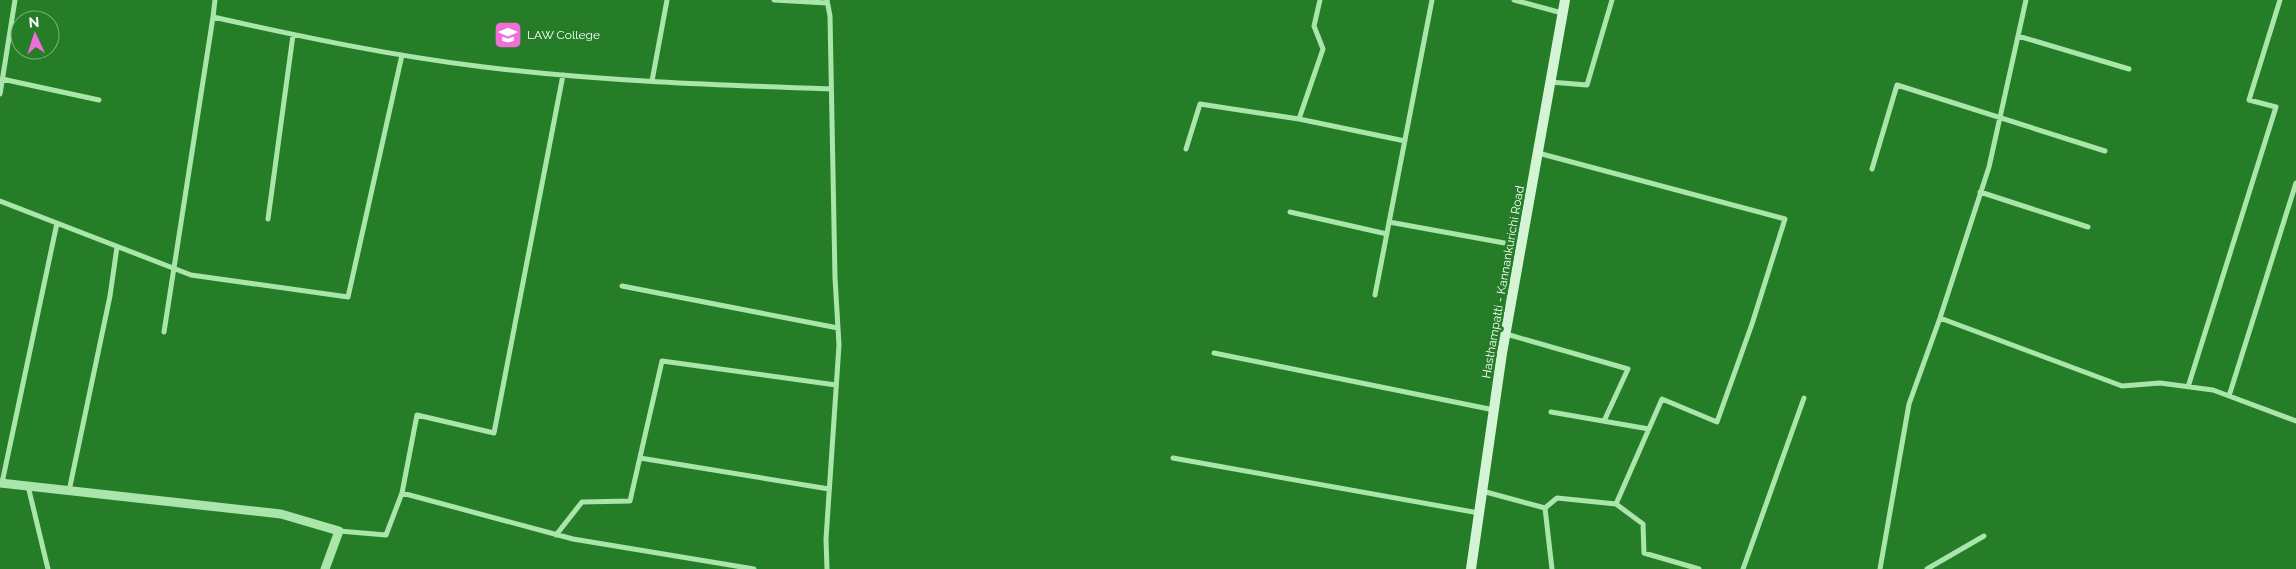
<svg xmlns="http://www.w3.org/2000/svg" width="2296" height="569" viewBox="0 0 2296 569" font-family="Raleway,sans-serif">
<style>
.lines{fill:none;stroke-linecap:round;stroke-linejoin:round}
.minor{stroke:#aae5ab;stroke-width:5}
.tertiary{stroke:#aae5ab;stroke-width:9}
.secondary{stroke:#d3f5d5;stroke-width:10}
.labels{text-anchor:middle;stroke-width:5;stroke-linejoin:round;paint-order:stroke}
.poi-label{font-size:12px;fill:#fff;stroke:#257d28;text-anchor:start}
.street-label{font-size:12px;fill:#fff;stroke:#257d28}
</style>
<rect width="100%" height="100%" fill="#257d28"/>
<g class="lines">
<!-- minor -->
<path class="minor" d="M215 0 213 17C303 37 392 56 484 67 599 81 715 85 831 89
M774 0 827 3
M1514 0 1562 13
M2018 36 2129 69
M2 79 99 100
M652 81 667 0
M1550 82 1587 85 1612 0
M0 94 15 0
M1299 119 1405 141
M1186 149 1200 104 1299 119 1323 49 1314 26 1320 0
M1538 153 1785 219 1752 324 1717 422 1662 399 1616 504
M1872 169 1897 85 2105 151
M1980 192 2088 227
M0 201 191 275 348 297 402 55
M1290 212 1387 234
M268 219 293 35
M1389 222 1521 246
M622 286 838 328
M1375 295 1432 0
M1940 318 2122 386 2160 383 2213 390 2296 421
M164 332 213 17
M1506 334 1628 369 1604 421
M1214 353 1494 410
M2188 387 2276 107 2249 100 2280 0
M2229 396 2296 183
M1551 412 1649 429
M640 458 829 489
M1173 458 1479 513
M2 483 57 223
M28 486 48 569
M69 491 110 296 117 247
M1482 491 1545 508 1552 569
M402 493 417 415 494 433 563 75
M1545 508 1557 498 1616 504 1643 524 1644 553 1699 569
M339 531 386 535 402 493 573 539 754 569
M556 535 582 502 630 501 662 361 836 385
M827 569 826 539 839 345 835 278 830 16 827 0
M1743 569 1804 398
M1880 569 1909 404 1940 318 1989 167 2026 0
M1927 569 1984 536"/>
<!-- tertiary -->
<path class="tertiary" d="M0 483 281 514 339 531 325 569"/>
<!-- secondary -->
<path class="secondary" d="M1471 569 1502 353 1565 0"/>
</g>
<!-- icons -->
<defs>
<symbol id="university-square" viewBox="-11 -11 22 22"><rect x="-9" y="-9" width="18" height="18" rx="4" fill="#ef6ed7" stroke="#257d28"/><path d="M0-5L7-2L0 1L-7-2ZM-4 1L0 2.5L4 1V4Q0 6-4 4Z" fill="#fff"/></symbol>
</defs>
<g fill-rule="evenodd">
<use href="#university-square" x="492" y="19" width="32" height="32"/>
</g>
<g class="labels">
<!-- poi labels -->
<g class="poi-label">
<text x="527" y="39">LAW College</text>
</g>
<!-- street labels -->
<g class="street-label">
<text transform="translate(1503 282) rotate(-80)" y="4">Hasthampatti - Kannankurichi Road</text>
</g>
</g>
<!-- north arrow -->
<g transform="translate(35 35) rotate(356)"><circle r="24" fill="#257d28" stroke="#7cb17e"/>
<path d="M0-4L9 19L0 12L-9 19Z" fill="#ef6ed7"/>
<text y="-8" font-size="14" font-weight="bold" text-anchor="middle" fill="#ffffff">N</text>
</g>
</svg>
